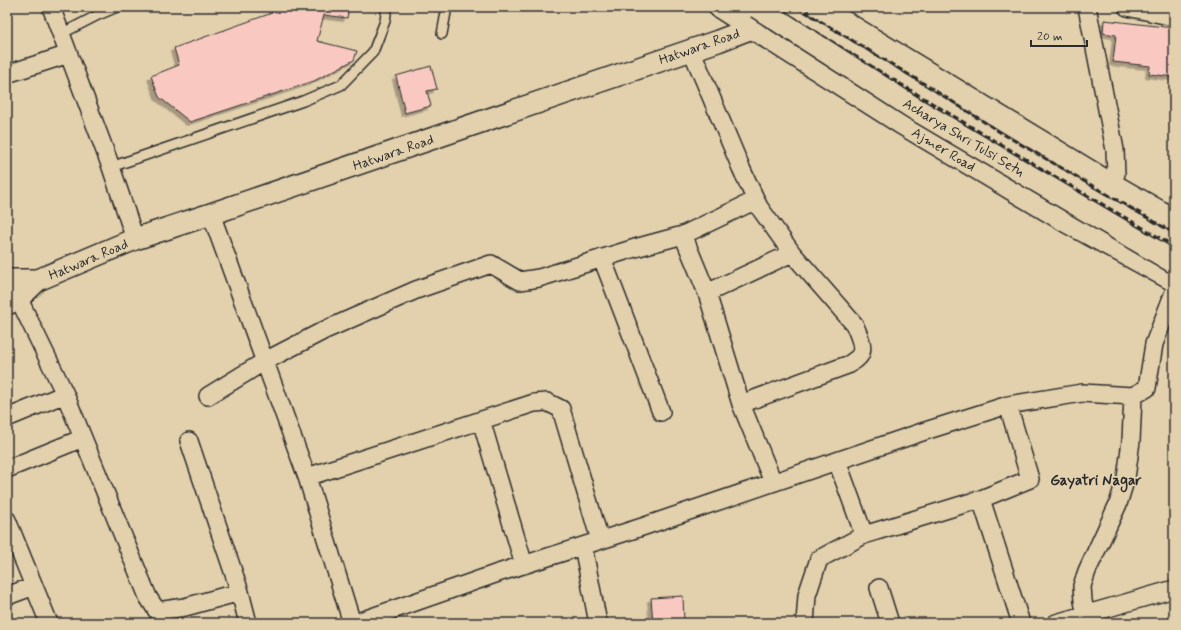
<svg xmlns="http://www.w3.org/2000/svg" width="1181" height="630" viewBox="0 0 1181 630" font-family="Mynerve,sans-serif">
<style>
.building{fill:#f9c9c1;stroke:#2b2b2b;filter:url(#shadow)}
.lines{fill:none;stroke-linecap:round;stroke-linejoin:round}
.service-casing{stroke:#2b2b2b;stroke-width:12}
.minor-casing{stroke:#2b2b2b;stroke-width:20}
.tertiary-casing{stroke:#2b2b2b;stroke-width:24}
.trunk-casing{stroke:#2b2b2b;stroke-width:25}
.service{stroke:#e3d1ae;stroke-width:9}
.minor{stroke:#e3d1ae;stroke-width:17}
.tertiary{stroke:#e3d1ae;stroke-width:21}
.trunk{stroke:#e3d1ae;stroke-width:22}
.rail{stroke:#2b2b2b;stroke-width:3;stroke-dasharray:6 3;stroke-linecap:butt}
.trunk-bridge-casing{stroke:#2b2b2b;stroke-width:25;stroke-linecap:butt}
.trunk-bridge{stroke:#e3d1ae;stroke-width:22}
.labels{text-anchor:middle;stroke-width:3.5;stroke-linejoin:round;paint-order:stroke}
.street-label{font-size:14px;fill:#2b2b2b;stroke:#e3d1ae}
.neighbourhood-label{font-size:15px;font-weight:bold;fill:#2b2b2b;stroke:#e3d1ae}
</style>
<defs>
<filter id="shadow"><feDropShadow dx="-3.5" dy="3.5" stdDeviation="0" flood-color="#0004"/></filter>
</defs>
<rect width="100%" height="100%" fill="#e3d1ae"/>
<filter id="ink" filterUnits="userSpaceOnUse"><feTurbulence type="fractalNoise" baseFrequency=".025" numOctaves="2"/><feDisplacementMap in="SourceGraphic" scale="8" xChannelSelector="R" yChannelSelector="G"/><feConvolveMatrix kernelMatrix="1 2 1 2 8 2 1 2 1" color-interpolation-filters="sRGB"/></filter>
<g filter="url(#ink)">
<!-- building -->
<path class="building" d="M271 7H349L347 18 324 15 317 41 357 51 354 60 314 81 190 122 159 97 151 76 179 65 174 48 272 13Z
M1104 20 1174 28V77L1149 74 1150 66 1113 62 1116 35 1103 33Z
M431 66 437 89 427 91 431 106 405 113 396 76Z
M683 596 684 623H653L651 598Z"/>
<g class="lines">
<defs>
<path id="service" d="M61 34 98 15 117 7
M442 34 447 7
M111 167 303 101 341 85 373 52 385 21 387 7"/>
<path id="minor" d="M51 7 111 167 135 239
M1087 7 1115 150 1116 174
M1127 7 1174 17
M691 49 741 168 759 207 792 253 854 324C858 333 865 347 860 355 858 359 853 361 850 364L741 404
M7 74 69 54
M756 200 683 235 707 293 741 404 773 482
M211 214 307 477
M602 258 661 412
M13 287 65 394 148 597 157 611 185 607 240 592 248 623
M707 293 792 253
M208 396 265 361 325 330 416 290 491 264 520 281 539 278 635 248 683 235
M7 418 65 394
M481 420 524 565
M189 441 240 592
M837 461 864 535
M7 469 83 438
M981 499 1030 479 1008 405
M7 520 49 623
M583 546 598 623
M879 588 890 623
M7 596 34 586
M1086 615 1083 601 1082 586 1087 571 1118 504 1126 478 1131 441 1133 396
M352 623 307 477 534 403 547 402 561 409 600 540
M355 623 498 573 642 527 925 431 1008 405 1082 393 1133 396 1147 388 1154 344 1174 292
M805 623 807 595 819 559 864 535 981 499 1021 623
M1056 623 1174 589"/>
<path id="tertiary" d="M7 281 10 280H38L135 239 211 214 718 41 752 28 762 18
M7 304 18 299 38 280"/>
<path id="trunk" d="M720 7 900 122 1066 221 1174 280
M819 7 1097 176 1174 220"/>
</defs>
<!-- service casing -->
<use href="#service" class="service-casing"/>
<!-- minor casing -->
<use href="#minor" class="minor-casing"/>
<!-- tertiary casing -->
<use href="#tertiary" class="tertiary-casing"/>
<!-- trunk casing -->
<use href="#trunk" class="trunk-casing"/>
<!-- service -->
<use href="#service" class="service"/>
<!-- minor -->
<use href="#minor" class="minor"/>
<!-- tertiary -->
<use href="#tertiary" class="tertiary"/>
<!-- trunk -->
<use href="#trunk" class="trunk"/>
<!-- rail -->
<path class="rail" d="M777 7C907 90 1040 168 1174 246
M797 7 931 88 1003 134 1174 233"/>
<defs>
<path id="trunk-bridge" d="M757 7 912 107 1174 262"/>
</defs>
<!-- trunk-bridge casing -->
<use href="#trunk-bridge" class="trunk-bridge-casing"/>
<!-- trunk-bridge -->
<use href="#trunk-bridge" class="trunk-bridge"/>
</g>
</g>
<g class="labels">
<!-- street labels -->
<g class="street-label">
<text transform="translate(699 46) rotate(-19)" y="5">Hatwara Road</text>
<text transform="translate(964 137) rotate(31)" y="5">Acharya Shri Tulsi Setu</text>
<text transform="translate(944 149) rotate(31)" y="5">Ajmer Road</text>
<text transform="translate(393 152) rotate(-19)" y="5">Hatwara Road</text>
<text transform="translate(88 259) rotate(-23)" y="5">Hatwara Road</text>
</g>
<!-- neighbourhood labels -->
<g class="neighbourhood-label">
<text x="1096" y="485">Gayatri Nagar</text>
</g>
</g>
<!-- margin -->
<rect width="1181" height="630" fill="none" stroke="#e3d1ae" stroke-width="24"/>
<rect x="12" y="12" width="1157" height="606" fill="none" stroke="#2b2b2b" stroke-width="1.5" filter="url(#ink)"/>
<!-- scale -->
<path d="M1031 40v6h56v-6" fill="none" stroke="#2b2b2b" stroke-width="2"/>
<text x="1037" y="40" font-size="12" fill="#2b2b2b" stroke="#e3d1ae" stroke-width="3" paint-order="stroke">20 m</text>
</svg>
